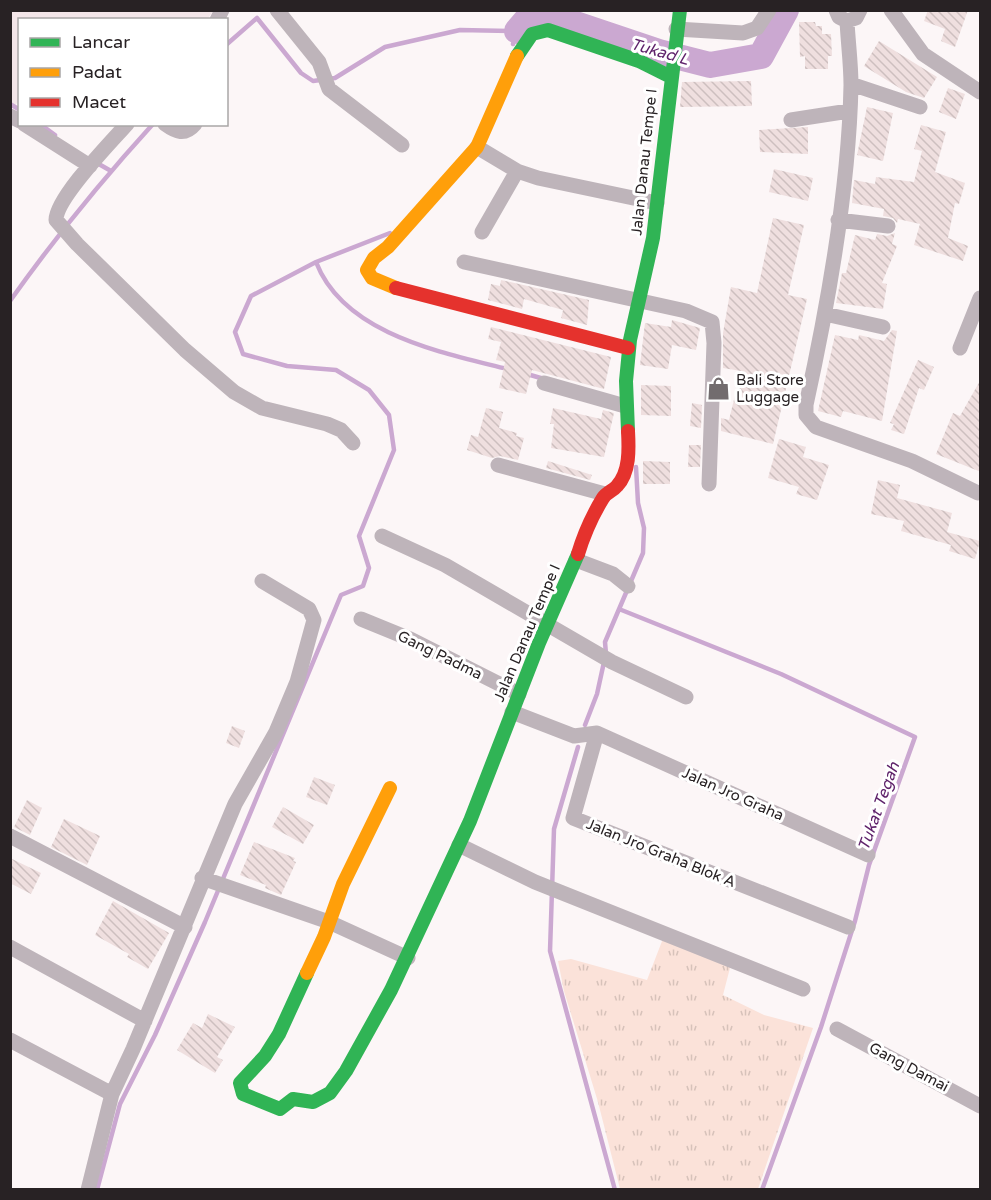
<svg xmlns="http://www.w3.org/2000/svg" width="991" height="1200" viewBox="0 0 991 1200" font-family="'Varela Round',sans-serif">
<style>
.built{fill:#f4e6e9}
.grass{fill:url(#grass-tufts)}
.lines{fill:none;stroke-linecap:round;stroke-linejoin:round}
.stream{stroke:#cba8d1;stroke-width:4.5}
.river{stroke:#cba8d1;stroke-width:26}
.building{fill:url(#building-back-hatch)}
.street{stroke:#beb4ba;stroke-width:15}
.fast{stroke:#30b455;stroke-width:14}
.slow{stroke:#ff9f0a;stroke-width:14}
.jam{stroke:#e5322d;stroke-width:14}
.labels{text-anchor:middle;stroke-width:6;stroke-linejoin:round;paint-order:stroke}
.street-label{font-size:15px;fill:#282224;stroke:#fff}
.poi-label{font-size:15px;fill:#282224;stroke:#fff;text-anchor:start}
.water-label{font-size:16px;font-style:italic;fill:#5f236b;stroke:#fff}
</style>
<defs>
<pattern id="grass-tufts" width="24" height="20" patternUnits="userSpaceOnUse" patternTransform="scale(1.5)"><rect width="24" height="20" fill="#fbe2d9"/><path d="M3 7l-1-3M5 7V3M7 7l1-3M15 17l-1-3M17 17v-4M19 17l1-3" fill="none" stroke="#d7c2ba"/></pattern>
<pattern id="building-back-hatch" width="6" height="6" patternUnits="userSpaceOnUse" patternTransform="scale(1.5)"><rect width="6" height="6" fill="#efdfdf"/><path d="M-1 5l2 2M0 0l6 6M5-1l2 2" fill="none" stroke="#cdbfbf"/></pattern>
</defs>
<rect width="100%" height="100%" fill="#fcf6f7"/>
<!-- built -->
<path class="built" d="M11 10H213V11L207 20H20L19 101 12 108Z"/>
<!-- grass -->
<path class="grass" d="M664 936 731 964 723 995 764 1015 813 1028 758 1189H620L598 1102 564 991 558 961 571 959 647 980Z"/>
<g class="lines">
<!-- stream -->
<path class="stream" d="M226 45 257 18 301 73 313 81 335 78 385 47 460 30 517 31 513 44
M10 104 20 110
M40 124 55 135
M97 163 111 171
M316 262C344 334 440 352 507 369
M10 301C54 239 102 180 153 124
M527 374 544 379
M619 609 781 674 915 737 869 865 855 921 821 1027 762 1190
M606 654 605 642 643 553 644 528 638 503 636 467
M585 725 597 694 604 662
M578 747 554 829 550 951 615 1190
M97 1190 120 1104 155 1035 205 922 341 595 363 586 369 568 359 536 394 450 389 415 369 390 336 370 287 366 243 354 235 332 251 296 316 262 390 233"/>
<!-- river -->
<path class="river" d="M517 31 529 17 543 13 659 52 710 65 761 56 786 10"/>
</g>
<!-- building -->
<path class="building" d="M928 10H968L955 47 941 41 945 29 924 21Z
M799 22H815L816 26H822V34H831L832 56H828V69H805V56L800 57Z
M879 41 937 77 924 98 906 92 864 66Z
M751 81 752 106 680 107 682 82Z
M948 88 965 94 956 119 939 112Z
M867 107 893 113 883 161 857 155Z
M921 125 946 132 935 172 965 183 959 204 955 203 948 238 968 246 963 261 914 245 920 224 898 219 897 223 893 218 883 216 884 209 852 203 854 180 875 184 876 177 914 182 922 151 914 149Z
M808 127V154L760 152 759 130Z
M774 169 813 178 808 201 769 192Z
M773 218 804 225 788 295 807 299 773 444 721 431V418L729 420 741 371 723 368V333L731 287 757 293Z
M895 233 892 244 897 246 882 283 887 284 883 309 836 303 842 273H846L855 235 875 240 877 234 887 236Z
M501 280 589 300 587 325 561 318 563 310 524 299 522 309 488 300 491 284 500 286Z
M672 320 700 328 696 350 672 345 668 369 640 365 645 323 671 327Z
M491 327 611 357 604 389 532 370 526 394 499 388 505 362 496 360 501 342 488 339Z
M892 330 897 331 882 421 843 411 841 417 818 411 835 335 858 340 859 335 884 341Z
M918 360 934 367 924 390 919 388 904 434 891 430 894 424 890 423Z
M981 379V472L936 454 953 413 960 416Z
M641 385 671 386V416L641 415Z
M692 403 702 405 701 428 690 426Z
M486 408 503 412 499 428 517 433 516 436 524 438 518 460 500 456 492 458 467 450 471 435 478 437Z
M553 408 601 419 603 410 614 413 604 457 551 448 554 424H550Z
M779 439 806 447 803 457 829 465 817 500 796 494 799 487 768 478Z
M689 445H701L700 467H688Z
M548 461 592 475 590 480 546 468Z
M643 461 670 462V484H643Z
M878 480 900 485 897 498 952 513 947 532 980 541 975 559 949 551 951 545 901 531 904 521 871 514Z
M232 726 245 731 239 748 226 743Z
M314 777 335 785 327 805 306 797Z
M27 800 42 808 30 835 14 827Z
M283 807 314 825 303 844 272 827Z
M64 819 100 836 87 865 51 847Z
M254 842 295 858 293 861 296 862 281 895 265 888 266 885 240 875Z
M10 858 41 873 31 894 10 883Z
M113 901 169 933 148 969 127 957 129 954 95 935Z
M208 1014 235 1027 217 1057 223 1060 215 1073 177 1050 193 1023 202 1028Z"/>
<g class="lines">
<!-- street -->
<path class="street" d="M277 10 319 62 329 89 402 145
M836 10 839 17 847 21 856 18 860 10
M891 10 923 54 980 92
M217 20 222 10
M847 21C848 42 851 64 851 85 849 188 828 305 806 405V415L816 427 912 461 978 493
M676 29 743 33 757 28 769 10
M851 84 920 107
M10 116 20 121
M791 120 849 111
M24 124 90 166
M127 124C111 142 56 198 56 220L77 244 185 350 234 392 262 408 327 424 341 430 353 443
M165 124C176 132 185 136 195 124
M477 147 517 171 538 178 657 203
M838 220 888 226
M482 232 517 171
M464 262 686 311 712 322 714 343 709 484
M825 314 883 327
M960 348 980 298
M544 383 625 406
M498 465 605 494
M382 536 445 565 612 662 686 697
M576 560 613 574 628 586
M361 619 410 639 519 694
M512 712 574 736 597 733 573 818 848 927
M597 733 868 855
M10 836 185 927
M459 845 535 882 803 989
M202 878 329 922 408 958
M10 947 145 1021
M837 1029 980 1106
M10 1040 112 1094
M88 1190 112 1094 133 1049 235 804 276 732 297 682 314 620 309 609 262 581"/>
<!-- fast -->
<path class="fast" d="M517 56 532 34 548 30 639 61 669 76
M628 431 626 381 630 340 653 238 680 10
M307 973 279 1034 265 1056 240 1083 243 1094 280 1109 293 1099 313 1102 330 1093 346 1071 391 990 470 821 539 643 578 554"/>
<!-- slow -->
<path class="slow" d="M396 288 372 278 367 270 374 258 388 247 477 147 517 56
M307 973 324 937 343 884 390 788"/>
<!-- jam -->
<path class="jam" d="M396 288 628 348
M578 554C584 534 592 516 603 498 607 492 613 491 617 486 630 472 629 449 628 431"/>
</g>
<!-- icons -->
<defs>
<symbol id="shop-bare" viewBox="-9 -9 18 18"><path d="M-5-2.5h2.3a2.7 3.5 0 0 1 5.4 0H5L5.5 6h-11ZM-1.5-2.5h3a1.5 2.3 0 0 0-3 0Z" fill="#726c6e" stroke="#fff" stroke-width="2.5" paint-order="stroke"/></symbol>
</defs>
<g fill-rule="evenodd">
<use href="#shop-bare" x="702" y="372" width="33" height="33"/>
</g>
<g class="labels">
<!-- street labels -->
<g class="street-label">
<text transform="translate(644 162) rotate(-84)" y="5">Jalan Danau Tempe I</text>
<text transform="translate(527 633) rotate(-67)" y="5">Jalan Danau Tempe I</text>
<text transform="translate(440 655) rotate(26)" y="5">Gang Padma</text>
<text transform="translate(733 794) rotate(24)" y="5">Jalan Jro Graha</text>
<text transform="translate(661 853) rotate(22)" y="5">Jalan Jro Graha Blok A</text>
<text transform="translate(909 1067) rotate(28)" y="5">Gang Damai</text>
</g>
<!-- poi labels -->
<g class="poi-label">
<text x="736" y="385">Bali Store<tspan x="736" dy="17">Luggage</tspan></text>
</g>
<!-- water labels -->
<g class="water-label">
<text transform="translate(660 51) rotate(16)" y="6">Tukad L</text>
<text transform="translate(878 806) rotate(-70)" y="6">Tukat Tegah</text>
</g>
</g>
<!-- border -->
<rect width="991" height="1200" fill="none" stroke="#282224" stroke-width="24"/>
<!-- legend -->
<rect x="18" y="18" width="210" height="108" fill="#ffffff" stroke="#a9a7a7" stroke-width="1.5"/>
<rect x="30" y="38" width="30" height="9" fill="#30b455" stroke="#a9a7a7" stroke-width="1.5"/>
<text x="72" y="48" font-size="18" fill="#282224">Lancar</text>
<rect x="30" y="68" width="30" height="9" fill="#ff9f0a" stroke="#a9a7a7" stroke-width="1.5"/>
<text x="72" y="78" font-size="18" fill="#282224">Padat</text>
<rect x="30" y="98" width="30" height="9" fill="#e5322d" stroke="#a9a7a7" stroke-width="1.5"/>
<text x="72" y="108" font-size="18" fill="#282224">Macet</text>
</svg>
